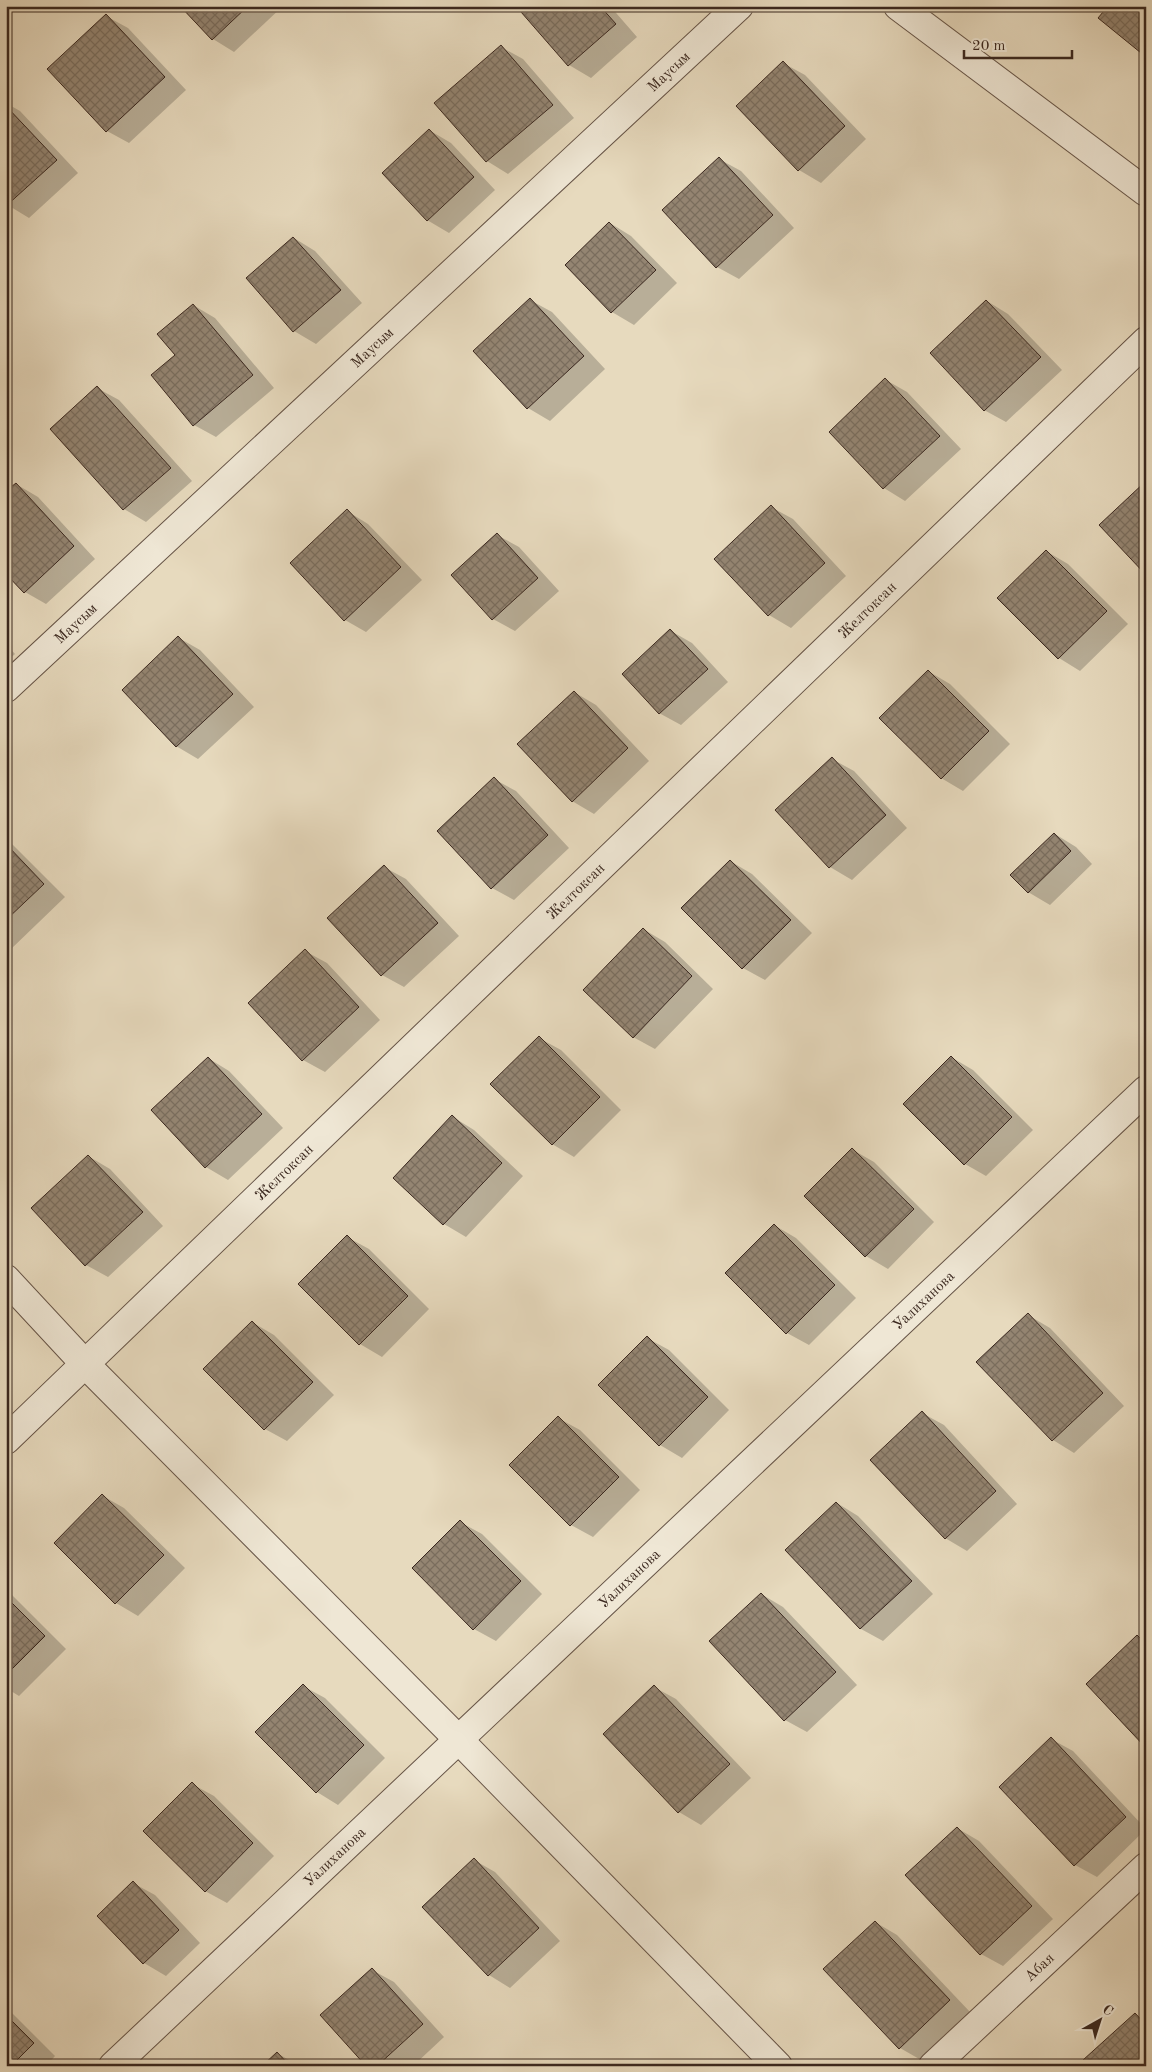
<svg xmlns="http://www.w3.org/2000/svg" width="1152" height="2072" viewBox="0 0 1152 2072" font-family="'Old Standard TT',serif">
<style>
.shadow{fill:#0003}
.building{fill:url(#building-cross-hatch);stroke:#3b281f}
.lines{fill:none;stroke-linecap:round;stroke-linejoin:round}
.minor-casing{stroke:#665447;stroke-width:30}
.minor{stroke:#efe7d5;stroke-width:28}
.labels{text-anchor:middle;stroke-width:5;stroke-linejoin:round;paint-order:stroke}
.street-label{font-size:15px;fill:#3b281f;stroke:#efe7d5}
</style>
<defs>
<pattern id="building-cross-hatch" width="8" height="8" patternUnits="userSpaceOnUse" patternTransform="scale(1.25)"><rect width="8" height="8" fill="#948572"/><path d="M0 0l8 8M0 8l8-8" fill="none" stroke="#7a6d5d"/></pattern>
</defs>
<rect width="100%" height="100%" fill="#e7dabe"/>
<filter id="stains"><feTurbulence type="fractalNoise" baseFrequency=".004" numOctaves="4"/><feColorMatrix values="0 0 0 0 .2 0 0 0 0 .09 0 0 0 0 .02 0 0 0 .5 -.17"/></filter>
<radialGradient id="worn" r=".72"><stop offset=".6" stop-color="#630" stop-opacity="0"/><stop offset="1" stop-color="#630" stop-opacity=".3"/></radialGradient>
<!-- shadow -->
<path class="shadow" d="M182 6H283L234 52 213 39Z
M530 6H610L637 37 591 78 569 65 523 12Z
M106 16 128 28 186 90 129 143 107 131Z
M501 47 523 59 574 118 508 174 487 161Z
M783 63 805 75 866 139 821 183 799 170 738 106Z
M6 103 20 111 78 173 29 218 6 204Z
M429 130 451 143 495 190 449 233 427 220Z
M719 159 741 171 794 228 739 279 717 267Z
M610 223 631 236 677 283 634 325 612 312Z
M294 238 315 251 362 303 316 344 294 331Z
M530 300 552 312 605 369 550 421 528 408 475 351Z
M987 301 1008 314 1062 370 1006 422 984 410Z
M193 305 215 318 274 388 216 437 194 425 177 355Z
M886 380 907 392 961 449 905 501 884 488Z
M97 388 119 400 192 481 146 522 124 509 52 429Z
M16 484 38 497 95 559 46 604 25 592Z
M771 507 793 519 846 576 791 628 769 615 716 559Z
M347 511 368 524 422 580 366 632 345 620Z
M497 535 519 547 559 591 515 631 493 619Z
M1046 551 1068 564 1128 624 1080 671 1059 658 998 598Z
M671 631 692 643 728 682 681 725 659 713Z
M179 638 200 650 254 707 198 759 176 746Z
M6 644 15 654 6 662Z
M928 671 950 684 1010 744 963 791 941 778Z
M574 692 596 705 649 761 594 814 572 801Z
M832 759 854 771 907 828 852 880 830 867 777 810Z
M494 779 516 791 569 848 514 900 492 888Z
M1055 834 1076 847 1092 864 1050 905 1028 892Z
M6 838 65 897 10 950 6 948Z
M730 861 752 874 812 933 765 980 743 968Z
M384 867 406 879 459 936 404 987 382 975Z
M643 929 665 942 713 989 655 1049 633 1037Z
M305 951 327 963 380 1020 325 1072 303 1060Z
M539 1038 561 1050 621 1110 574 1157 552 1144Z
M951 1057 973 1070 1033 1130 986 1176 965 1164Z
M208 1058 229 1071 283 1128 228 1180 206 1167Z
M453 1117 474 1130 523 1176 466 1237 444 1224 395 1178Z
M853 1150 874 1162 934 1222 888 1269 866 1256 806 1196Z
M88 1156 110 1169 163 1226 108 1277 86 1265Z
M774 1225 796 1238 856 1298 809 1345 787 1333Z
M347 1237 369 1249 429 1309 382 1357 360 1344 300 1284Z
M1028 1315 1050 1328 1124 1406 1074 1453 1053 1440 978 1362Z
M252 1322 274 1335 334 1395 287 1441 265 1429 205 1369Z
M647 1338 669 1350 729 1410 682 1458 660 1445 600 1385Z
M922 1413 944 1425 1017 1504 967 1551 945 1538Z
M558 1418 580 1430 640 1490 593 1537 571 1525Z
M103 1496 124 1508 185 1568 138 1616 116 1603Z
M837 1503 858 1516 933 1594 883 1641 861 1629 787 1550Z
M460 1522 482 1534 542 1594 496 1641 474 1629Z
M6 1589 66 1649 19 1696 6 1688Z
M761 1594 783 1607 857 1685 807 1732 785 1720Z
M303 1686 325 1698 385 1758 338 1805 317 1792 256 1732Z
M654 1687 676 1699 751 1778 701 1825 679 1812Z
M1051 1739 1073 1751 1146 1829 1097 1877 1075 1865Z
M192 1784 214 1796 274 1856 227 1903 205 1891Z
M957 1828 979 1841 1053 1919 1003 1966 981 1954Z
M474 1860 495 1872 560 1941 510 1988 489 1975 424 1907Z
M133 1883 155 1895 200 1943 166 1976 144 1963Z
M875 1922 897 1935 971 2013 921 2060 900 2048Z
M372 1970 394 1982 444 2037 413 2066H368Z
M6 2007 55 2056 46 2066H6Z
M1135 2014 1146 2021V2066Z
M277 2053 299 2066H263Z"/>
<!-- building -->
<path class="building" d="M180 6H248L212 40Z
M528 6H600L616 24 568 66 521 12Z
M1108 6H1146V57L1098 18Z
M106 14 165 77 106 132 47 69Z
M501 45 553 105 486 162 434 103Z
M783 61 845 126 798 171 736 106Z
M6 106 57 160 6 206Z
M429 129 474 177 427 221 382 173Z
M719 157 773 215 716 268 662 210Z
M609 222 656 270 611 313 565 265Z
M293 237 341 290 293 332 246 278Z
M530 298 584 356 527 409 473 351Z
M986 300 1041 357 984 411 930 353Z
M193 304 253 375 193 426 151 375 175 355 157 334Z
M885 378 940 436 883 489 829 432Z
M97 386 171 468 123 510 50 429Z
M1146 481V575L1099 525Z
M16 483 74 546 24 593 6 574V491Z
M771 505 825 563 768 616 714 559Z
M347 509 401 567 344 621 290 563Z
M497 533 538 578 492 620 451 575Z
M1046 550 1107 611 1058 659 997 598Z
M670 629 708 669 659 714 622 674Z
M178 636 233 694 176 747 122 690Z
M928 670 989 731 941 779 879 718Z
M574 691 628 748 572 802 517 744Z
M832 757 886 815 829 868 775 810Z
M494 777 548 835 491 889 437 831Z
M1054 833 1071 851 1028 893 1010 875Z
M6 844 44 884 6 920Z
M730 860 791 920 742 969 681 908Z
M384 865 438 923 381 976 327 918Z
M643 928 692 976 633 1038 583 990Z
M305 949 359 1007 302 1061 248 1003Z
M539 1036 600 1097 552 1145 490 1084Z
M951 1056 1012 1117 964 1165 903 1104Z
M208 1057 262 1114 205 1168 151 1110Z
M452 1115 502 1163 443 1225 393 1178Z
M852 1148 914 1209 865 1257 804 1196Z
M88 1155 143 1212 85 1266 31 1208Z
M774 1224 835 1285 786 1334 725 1273Z
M347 1235 408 1296 359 1345 298 1284Z
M1028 1313 1103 1393 1052 1441 976 1362Z
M252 1321 313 1382 264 1430 203 1369Z
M647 1336 708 1397 659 1446 598 1385Z
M922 1411 996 1491 945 1539 870 1460Z
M558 1416 619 1477 570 1526 509 1465Z
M102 1494 164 1555 115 1604 54 1543Z
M836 1502 912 1581 860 1629 785 1550Z
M460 1520 521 1581 473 1630 412 1568Z
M761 1593 836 1672 784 1721 709 1641Z
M6 1597 45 1636 6 1675Z
M1137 1635 1146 1644V1748L1086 1684Z
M303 1684 364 1745 316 1793 255 1732Z
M654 1685 730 1764 678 1813 603 1734Z
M1051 1737 1126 1817 1074 1866 999 1787Z
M192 1782 253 1843 205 1892 143 1831Z
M957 1827 1032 1906 980 1955 905 1875Z
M474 1858 539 1928 488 1976 422 1907Z
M133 1881 179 1930 143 1964 97 1916Z
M875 1921 950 2000 899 2049 823 1969Z
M372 1968 423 2024 377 2066H366L320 2015Z
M1135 2013 1146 2025V2066H1088L1083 2060Z
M6 2015 34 2043 11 2066H6Z
M277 2052 290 2066H262Z"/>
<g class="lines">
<defs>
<g id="minor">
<path d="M898 6 1146 192"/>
<path id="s1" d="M6 688 739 6"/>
<path d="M6 1279 85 1364 458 1739 778 2066"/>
<path id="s2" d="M6 1440 1146 341"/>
<path id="s3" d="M113 2066 1146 1090"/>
<path id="s4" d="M933 2066 1146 1867"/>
</g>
</defs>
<!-- minor casing -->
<use href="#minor" class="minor-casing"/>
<!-- minor -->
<use href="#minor" class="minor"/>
</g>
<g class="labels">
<!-- street labels -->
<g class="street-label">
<text dy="5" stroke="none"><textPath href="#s1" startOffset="905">Маусым</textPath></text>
<text dy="5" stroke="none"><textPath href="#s1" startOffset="500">Маусым</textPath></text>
<text dy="5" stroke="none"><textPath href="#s2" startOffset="1196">Желтоксан</textPath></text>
<text dy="5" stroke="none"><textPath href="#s1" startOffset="95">Маусым</textPath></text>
<text dy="5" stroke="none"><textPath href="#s2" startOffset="791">Желтоксан</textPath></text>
<text dy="5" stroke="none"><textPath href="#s2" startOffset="386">Желтоксан</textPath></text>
<text dy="5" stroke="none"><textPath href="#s3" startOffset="1115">Уалиханова</textPath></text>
<text dy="5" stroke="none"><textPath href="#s3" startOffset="710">Уалиханова</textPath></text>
<text dy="5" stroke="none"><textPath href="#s3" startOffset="305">Уалиханова</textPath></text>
<text dy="5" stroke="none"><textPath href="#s4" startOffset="145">Абая</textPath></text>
</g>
</g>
<!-- margin -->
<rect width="1152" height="2072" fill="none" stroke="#e7dabe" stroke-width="25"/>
<rect x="8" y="8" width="1137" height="2057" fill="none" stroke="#3b281f" stroke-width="2.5"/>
<rect x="12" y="12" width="1127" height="2047" fill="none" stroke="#3b281f"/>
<!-- north arrow -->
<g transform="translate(1100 2020) rotate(39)" stroke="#efe7d5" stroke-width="4" paint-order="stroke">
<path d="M0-4L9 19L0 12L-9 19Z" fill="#3b281f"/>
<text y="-8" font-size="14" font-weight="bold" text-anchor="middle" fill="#3b281f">С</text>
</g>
<!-- scale -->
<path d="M964 50v8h108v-8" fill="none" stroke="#3b281f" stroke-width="2.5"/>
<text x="972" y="50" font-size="15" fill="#3b281f" stroke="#efe7d5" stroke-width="4" paint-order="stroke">20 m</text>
<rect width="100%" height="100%" filter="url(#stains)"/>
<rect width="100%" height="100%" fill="url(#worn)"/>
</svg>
